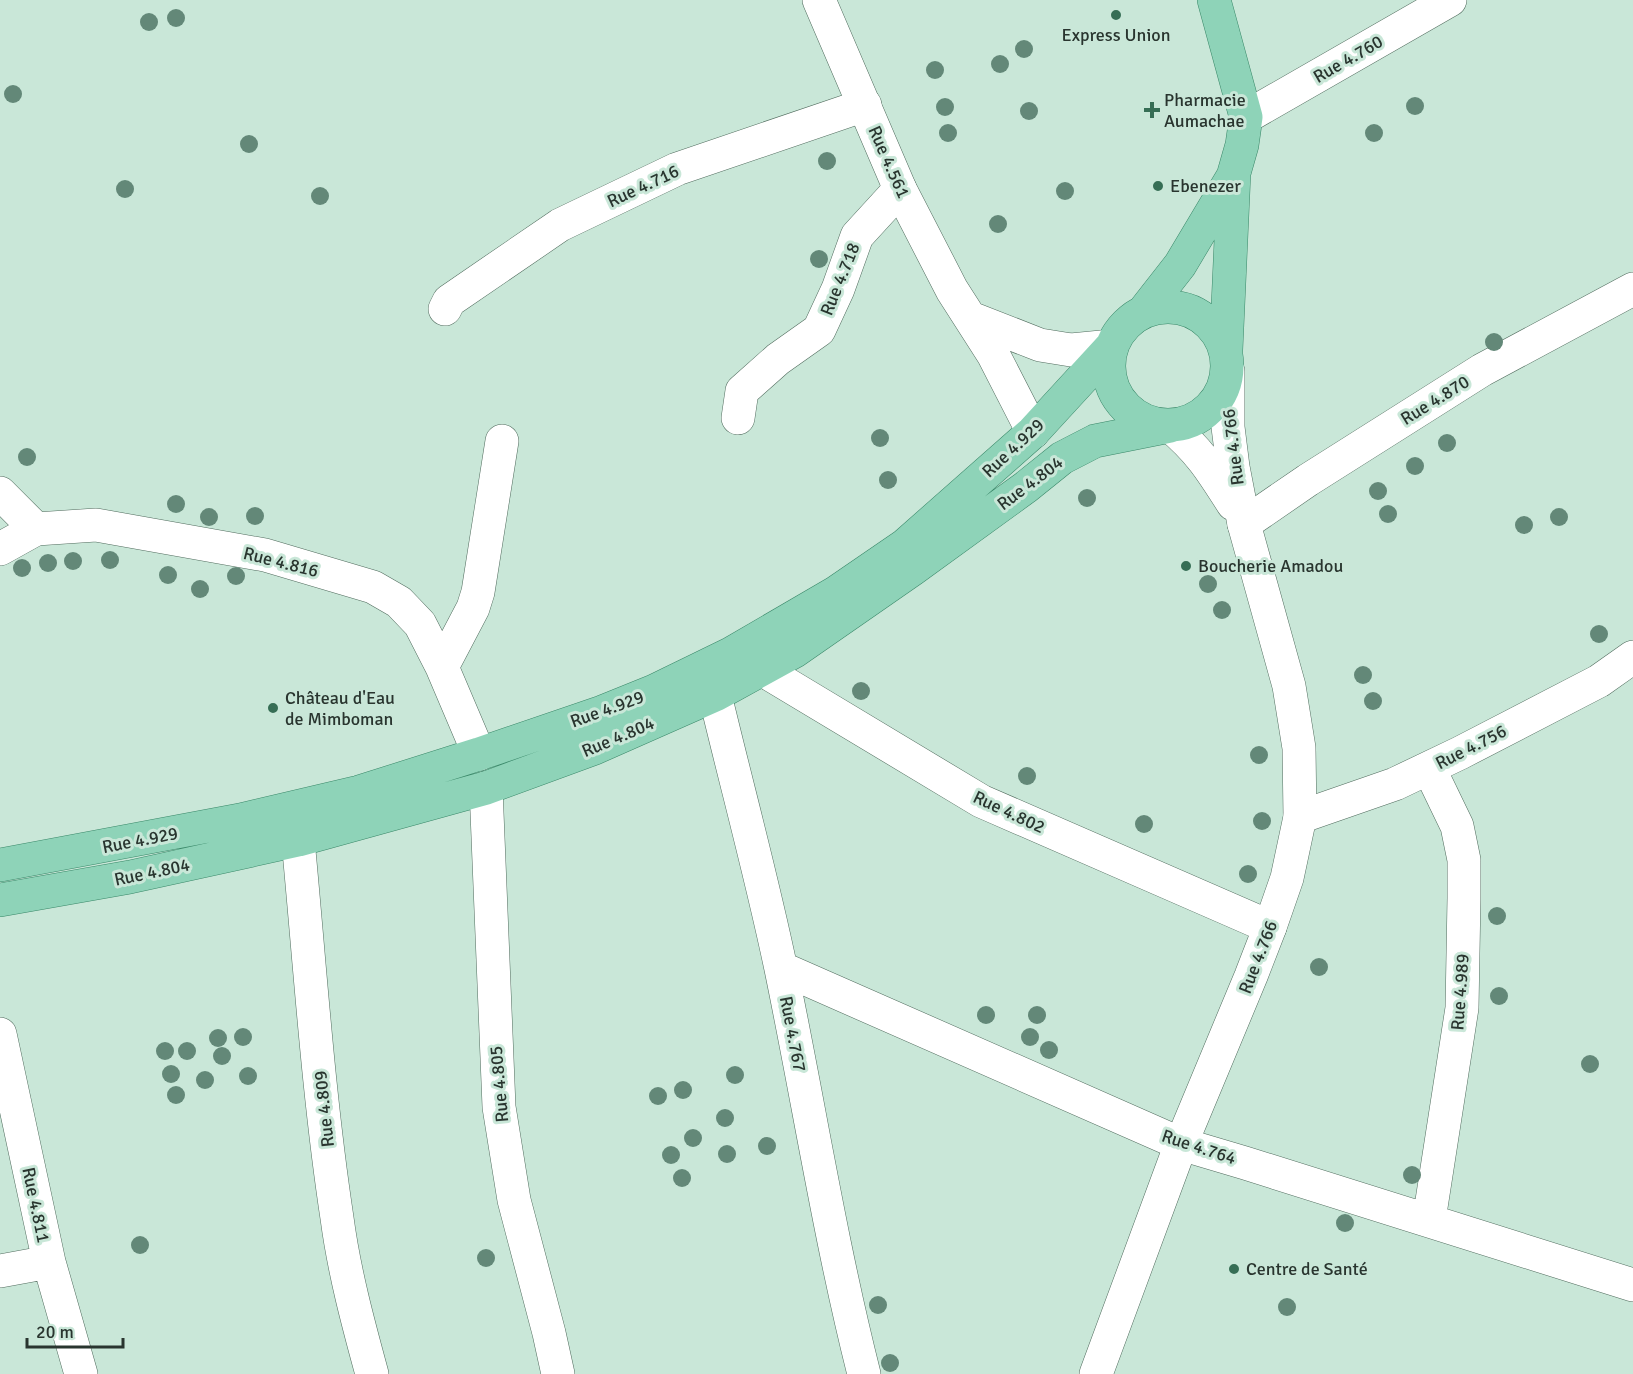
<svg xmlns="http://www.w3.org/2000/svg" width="1633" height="1374" viewBox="0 0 1633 1374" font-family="Signika,sans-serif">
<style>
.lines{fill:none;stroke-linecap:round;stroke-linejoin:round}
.street-casing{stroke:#516c5e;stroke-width:34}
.secondary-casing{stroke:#516c5e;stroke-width:34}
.primary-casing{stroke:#3a8869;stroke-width:34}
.street{stroke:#fff;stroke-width:33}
.secondary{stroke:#fff;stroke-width:33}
.primary{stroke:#8ed3b8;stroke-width:33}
.tree{fill:#638878}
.poi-dot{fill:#366e55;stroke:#c9e7d8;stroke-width:2}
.labels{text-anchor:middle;stroke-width:6;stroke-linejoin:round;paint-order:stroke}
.poi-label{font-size:18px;fill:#29352f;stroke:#c9e7d8;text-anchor:start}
.street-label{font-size:18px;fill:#29352f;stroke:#c9e7d8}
</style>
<rect width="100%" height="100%" fill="#c9e7d8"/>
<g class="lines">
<defs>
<path id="street" d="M1246 117 1450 0
M445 309 449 301 560 225 677 169 865 105
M738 418 742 391 778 359 819 330 838 289 857 236 900 189
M0 493 36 529 96 525 265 555 373 587 399 602 420 624 442 667 479 754
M1244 524 1308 480 1482 370 1633 289
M0 549 36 529
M442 667 473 608 478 592 502 441
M763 670 981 801 1270 927
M715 695C737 787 762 878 781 969 809 1104 830 1240 864 1374
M486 788 499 1107 514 1200 549 1333 558 1374
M1300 817 1395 784 1460 753 1599 681 1633 657
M298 840C310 966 318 1093 337 1218 344 1271 358 1323 372 1374
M781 968 1181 1144 1245 1163 1633 1285
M0 1034 49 1262 81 1374
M1429 1220 1462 1008 1464 898V860L1457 826 1429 768
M0 1271 49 1262"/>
<path id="secondary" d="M819 0 900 189 952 290 993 354 1033 432
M971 318 1040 345 1071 350 1112 346
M1170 426C1200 451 1212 471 1233 504
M1096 1374 1181 1144 1251 976 1270 927 1287 878 1300 817 1299 748 1289 686 1244 524 1233 467 1228 427V371"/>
<path id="primary" d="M1214 0 1246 117 1242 145 1234 173 1226 350
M1109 366a59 59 0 1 1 118 0a59 59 0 1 1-118 0Z
M1144 311 1180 265 1232 178
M0 865 240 820 359 792 479 754 602 712 654 691 732 653 835 593 905 545 1033 432 1112 346
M0 900 130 877 298 840 486 788 595 748 715 695 795 651 913 569 1026 487 1062 458 1095 441 1170 426"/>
</defs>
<!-- street casing -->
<use href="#street" class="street-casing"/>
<!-- secondary casing -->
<use href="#secondary" class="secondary-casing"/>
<!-- primary casing -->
<use href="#primary" class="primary-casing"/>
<!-- street -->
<use href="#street" class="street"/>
<!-- secondary -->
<use href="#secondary" class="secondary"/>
<!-- primary -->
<use href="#primary" class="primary"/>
</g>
<!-- trees -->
<g class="tree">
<circle cx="176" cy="18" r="9"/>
<circle cx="149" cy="22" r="9"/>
<circle cx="1024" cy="49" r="9"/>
<circle cx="1000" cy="64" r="9"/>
<circle cx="935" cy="70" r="9"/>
<circle cx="13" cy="94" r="9"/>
<circle cx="1415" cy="106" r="9"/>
<circle cx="945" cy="107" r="9"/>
<circle cx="1029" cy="111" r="9"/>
<circle cx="948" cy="133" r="9"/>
<circle cx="1374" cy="133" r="9"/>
<circle cx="249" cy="144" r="9"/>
<circle cx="827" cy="161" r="9"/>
<circle cx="125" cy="189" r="9"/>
<circle cx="1065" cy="191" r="9"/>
<circle cx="320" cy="196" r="9"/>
<circle cx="998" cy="224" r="9"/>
<circle cx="819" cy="259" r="9"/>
<circle cx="1494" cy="342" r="9"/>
<circle cx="880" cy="438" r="9"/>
<circle cx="1447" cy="443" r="9"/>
<circle cx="27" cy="457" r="9"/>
<circle cx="1415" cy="466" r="9"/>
<circle cx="888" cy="480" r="9"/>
<circle cx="1378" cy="491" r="9"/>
<circle cx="1087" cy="498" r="9"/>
<circle cx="176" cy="504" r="9"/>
<circle cx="1388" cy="514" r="9"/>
<circle cx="255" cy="516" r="9"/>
<circle cx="209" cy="517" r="9"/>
<circle cx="1559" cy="517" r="9"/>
<circle cx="1524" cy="525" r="9"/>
<circle cx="110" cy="560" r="9"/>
<circle cx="73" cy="561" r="9"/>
<circle cx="48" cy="563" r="9"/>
<circle cx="22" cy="568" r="9"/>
<circle cx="168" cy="575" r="9"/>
<circle cx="236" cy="576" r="9"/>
<circle cx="1208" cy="584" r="9"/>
<circle cx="200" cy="589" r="9"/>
<circle cx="1222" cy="610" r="9"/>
<circle cx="1599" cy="634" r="9"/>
<circle cx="1363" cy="675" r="9"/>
<circle cx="861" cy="691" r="9"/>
<circle cx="1373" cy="701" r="9"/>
<circle cx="1259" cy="755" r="9"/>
<circle cx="1027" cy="776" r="9"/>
<circle cx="1262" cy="821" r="9"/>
<circle cx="1144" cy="824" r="9"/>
<circle cx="1248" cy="874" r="9"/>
<circle cx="1497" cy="916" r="9"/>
<circle cx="1319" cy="967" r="9"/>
<circle cx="1499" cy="996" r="9"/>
<circle cx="986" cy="1015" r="9"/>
<circle cx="1037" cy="1015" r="9"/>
<circle cx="243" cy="1037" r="9"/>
<circle cx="1030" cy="1037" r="9"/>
<circle cx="218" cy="1038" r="9"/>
<circle cx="1049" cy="1050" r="9"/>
<circle cx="165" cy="1051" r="9"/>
<circle cx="187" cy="1051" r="9"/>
<circle cx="222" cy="1056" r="9"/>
<circle cx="1590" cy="1064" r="9"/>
<circle cx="171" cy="1074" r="9"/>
<circle cx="735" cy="1075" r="9"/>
<circle cx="248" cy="1076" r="9"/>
<circle cx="205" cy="1080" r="9"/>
<circle cx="683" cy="1090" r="9"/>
<circle cx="176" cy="1095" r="9"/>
<circle cx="658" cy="1096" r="9"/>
<circle cx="725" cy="1118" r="9"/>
<circle cx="693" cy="1138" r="9"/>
<circle cx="767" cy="1146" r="9"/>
<circle cx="727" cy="1154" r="9"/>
<circle cx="671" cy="1155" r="9"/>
<circle cx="1412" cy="1175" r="9"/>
<circle cx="682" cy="1178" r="9"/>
<circle cx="1345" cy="1223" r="9"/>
<circle cx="140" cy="1245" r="9"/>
<circle cx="486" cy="1258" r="9"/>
<circle cx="878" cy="1305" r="9"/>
<circle cx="1287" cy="1307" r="9"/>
<circle cx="890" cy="1363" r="9"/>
</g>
<!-- markers -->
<g class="poi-dot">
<circle cx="1116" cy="15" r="6"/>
<path d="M1149 101h6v6h6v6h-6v6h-6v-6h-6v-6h6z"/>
<circle cx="1158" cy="186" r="6"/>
<circle cx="1186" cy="566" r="6"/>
<circle cx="273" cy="708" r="6"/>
<circle cx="1234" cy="1269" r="6"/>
</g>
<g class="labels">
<!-- poi labels -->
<g class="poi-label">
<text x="1116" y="41" text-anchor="middle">Express Union</text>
<text x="1164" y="106">Pharmacie<tspan x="1164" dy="21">Aumachae</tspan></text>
<text x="1170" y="192">Ebenezer</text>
<text x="1198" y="572">Boucherie Amadou</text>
<text x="285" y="704">Château d'Eau<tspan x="285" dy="21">de Mimboman</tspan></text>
<text x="1246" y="1275">Centre de Santé</text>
</g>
<!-- street labels -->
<g class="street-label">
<text transform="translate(1348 59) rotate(-30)" y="6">Rue 4.760</text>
<text transform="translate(889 162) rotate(66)" y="6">Rue 4.561</text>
<text transform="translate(643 186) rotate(-25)" y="6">Rue 4.716</text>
<text transform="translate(840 279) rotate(-68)" y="6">Rue 4.718</text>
<text transform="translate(1435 400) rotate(-32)" y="6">Rue 4.870</text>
<text transform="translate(1233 447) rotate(-97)" y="6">Rue 4.766</text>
<text transform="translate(1013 448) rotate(-43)" y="6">Rue 4.929</text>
<text transform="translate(1030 483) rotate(-37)" y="6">Rue 4.804</text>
<text transform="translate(281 562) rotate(14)" y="6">Rue 4.816</text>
<text transform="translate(607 709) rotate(-20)" y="6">Rue 4.929</text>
<text transform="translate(618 737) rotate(-23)" y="6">Rue 4.804</text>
<text transform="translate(1471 747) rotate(-27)" y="6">Rue 4.756</text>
<text transform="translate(1009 812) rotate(25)" y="6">Rue 4.802</text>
<text transform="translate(140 840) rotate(-11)" y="6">Rue 4.929</text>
<text transform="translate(152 872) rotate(-12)" y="6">Rue 4.804</text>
<text transform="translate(1258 957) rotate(-69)" y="6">Rue 4.766</text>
<text transform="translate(1460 992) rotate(-86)" y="6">Rue 4.989</text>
<text transform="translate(793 1034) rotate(79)" y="6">Rue 4.767</text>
<text transform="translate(499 1084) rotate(-95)" y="6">Rue 4.805</text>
<text transform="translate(324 1109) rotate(-96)" y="6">Rue 4.809</text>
<text transform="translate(1199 1147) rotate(18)" y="6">Rue 4.764</text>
<text transform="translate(36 1205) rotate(78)" y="6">Rue 4.811</text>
</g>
</g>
<!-- scale -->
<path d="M27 1338v9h96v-9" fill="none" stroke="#29352f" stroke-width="3"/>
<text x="36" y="1338" font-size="18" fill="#29352f" stroke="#c9e7d8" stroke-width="4.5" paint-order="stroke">20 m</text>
</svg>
